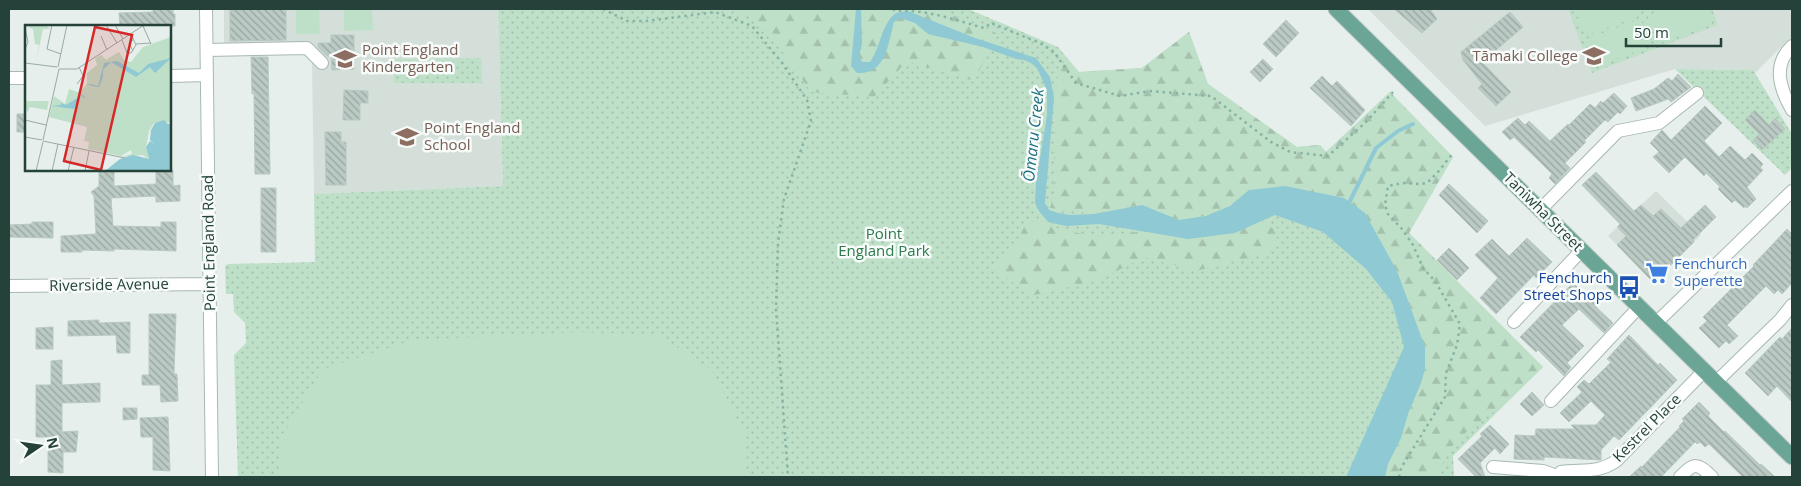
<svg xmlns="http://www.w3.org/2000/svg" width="1801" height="486" viewBox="0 0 1801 486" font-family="'Open Sans',sans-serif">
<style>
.built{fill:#d4dfda}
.grass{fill:url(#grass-dots)}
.forest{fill:url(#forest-firs)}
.pitch{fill:#bfe0c8}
.water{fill:#8ec9d4}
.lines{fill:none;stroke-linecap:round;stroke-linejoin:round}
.stream{stroke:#8ec9d4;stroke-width:4}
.building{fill:url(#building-back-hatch);stroke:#b8c9c2}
.minor-casing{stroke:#a8b8b2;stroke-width:14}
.major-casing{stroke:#c2cac8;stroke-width:17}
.path{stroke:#86b3a5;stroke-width:2.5;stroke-dasharray:2.5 4;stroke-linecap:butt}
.minor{stroke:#fff;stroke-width:12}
.major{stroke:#6aa596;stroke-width:15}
.labels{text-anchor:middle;stroke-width:5;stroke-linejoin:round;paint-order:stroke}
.education-label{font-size:15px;fill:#785e54;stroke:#f7fbf9;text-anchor:start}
.street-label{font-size:15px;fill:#24423a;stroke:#f7fbf9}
.park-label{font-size:15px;fill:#2d7a4b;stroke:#f7fbf9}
.shop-label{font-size:15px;fill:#366cbe;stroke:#f7fbf9;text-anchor:start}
.transit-label{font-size:15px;fill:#164399;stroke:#f7fbf9;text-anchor:end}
.water-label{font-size:16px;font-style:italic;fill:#1c6f80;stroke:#f7fbf9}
.inset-road{fill:none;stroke:#98aaa4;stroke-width:1}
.view{fill:#d62828;fill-opacity:0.15;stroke:#d62828;stroke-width:2.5}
.inset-edge{fill:none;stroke:#24423a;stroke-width:2.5}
</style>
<defs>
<pattern id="grass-dots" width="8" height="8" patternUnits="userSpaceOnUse" patternTransform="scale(1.25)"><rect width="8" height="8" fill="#bfe0c8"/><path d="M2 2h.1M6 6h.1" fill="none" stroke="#a4c1ad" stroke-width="1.8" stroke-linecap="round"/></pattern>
<pattern id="forest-firs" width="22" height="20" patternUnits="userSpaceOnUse" patternTransform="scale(1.25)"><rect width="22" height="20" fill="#bfe0c8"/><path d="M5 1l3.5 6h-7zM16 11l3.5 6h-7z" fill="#a4c1ad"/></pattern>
<pattern id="building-back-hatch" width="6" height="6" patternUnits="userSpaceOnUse" patternTransform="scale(1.25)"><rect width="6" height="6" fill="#bbcac4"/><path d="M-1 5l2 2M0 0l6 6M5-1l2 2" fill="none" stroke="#98a6a0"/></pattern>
</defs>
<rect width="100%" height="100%" fill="#e6efeb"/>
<!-- built -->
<path class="built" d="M224 9H498L503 186 314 194 312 62 303 54 224 56Z
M1368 9H1792V38L1784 44 1754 74 1753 70 1675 69 1485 126Z
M1656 191 1701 235 1657 279 1647 276 1608 236Z"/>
<!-- grass -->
<path class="grass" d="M498 9H968L1058 47 1079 72 1142 68 1189 32 1208 84 1297 147 1320 145 1326 152 1390 92 1453 157 1409 233 1543 367 1453 456 1454 477H238L234 355 246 343 245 323 234 312 233 294H226L225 266 228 264 315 262 314 194 503 186Z
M1568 9H1712L1718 25 1592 73Z
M481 58 482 83H394L393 59Z
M1675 69 1753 70 1792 134V168L1785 175Z"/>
<!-- forest -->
<path class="forest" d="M698 9H782L827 12 849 9H938L998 34 974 81 907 61 874 97 811 92 780 48 752 16 734 11Z
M1189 32 1208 84 1297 147 1320 145 1326 152 1390 92 1453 157 1409 233 1543 367 1508 401 1456 440 1435 477H1385L1388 464 1401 438 1408 414 1421 383 1425 369V347L1397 271 1344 198 1325 195 1249 190 1230 206 1206 216 1179 220 1142 205 1094 214 1050 208 1054 195 1055 109 1059 60 1079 72 1142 68Z
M1261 221 1279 232 1271 252 1196 271 1144 257 1099 280 1030 296 992 266 1016 246 1026 222H1048L1057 228 1095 237 1146 231 1188 239 1235 233Z"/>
<!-- pitch -->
<path class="pitch" d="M296 9H319L320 34H296Z
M344 9H372L373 30 344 31Z
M1575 9H1637L1639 16 1585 36Z
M1670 9H1707L1712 24 1658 44 1648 17Z
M1641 19 1651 46 1596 66 1586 39Z
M579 332 658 335 712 370 744 433 746 477H280L279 441 323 369 413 340Z"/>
<!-- water -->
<path class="water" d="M856 9H861L862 44 859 56 862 62H870C880 49 882 22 896 13 899 12 904 12 908 11L975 38 1036 58 1050 77 1054 97 1045 203 1049 210 1058 213 1070 215 1094 214 1142 205 1179 220 1206 216 1230 206 1249 190 1285 186 1344 198 1365 213 1397 271 1425 347V369L1421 383 1408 414 1401 438 1388 464 1385 477H1346L1404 347 1392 302 1366 269 1323 232 1275 215 1235 233 1188 239 1099 224 1066 226 1048 222 1039 211 1035 203 1036 183 1047 115V90L1037 68 1031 63 1024 60 1016 59 983 47 928 34 915 23 900 18 894 22C888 44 886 75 857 73L851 66Z"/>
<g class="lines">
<!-- stream -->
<path class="stream" d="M1348 205 1376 148 1398 131 1413 124"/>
</g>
<!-- building -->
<path class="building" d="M153 9H173V14H175V26H120L119 13 153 12Z
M230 9H286V40L230 41Z
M1394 9H1430L1437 19 1422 33Z
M1510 12 1523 27 1482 62 1511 92 1496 106 1478 88 1482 84 1463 60 1461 52Z
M1286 20 1299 33 1276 57 1263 44Z
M331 35H354V69L332 70 331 56H327L318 47V43H331Z
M251 57H268L270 174H255L254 93 252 94Z
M1263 59 1273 69 1260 82 1250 72Z
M1678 74 1691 87 1671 102 1668 99 1636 111 1631 98 1654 89 1668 78 1672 81Z
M1322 76 1332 86 1337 81 1365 110 1351 126 1310 88Z
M344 90 368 91V103H360V120H343Z
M1614 93 1627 106 1620 114 1618 112 1608 122 1605 120 1584 141 1586 142 1565 163 1570 168 1555 184 1549 178 1552 174 1538 160 1514 137 1510 140 1502 132 1518 118 1525 125 1529 121 1550 141 1568 124 1569 125 1590 104 1595 108 1601 101 1603 103Z
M1705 106 1722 123 1704 141 1719 157 1730 146 1745 160 1752 153 1763 164 1760 168 1763 170 1747 187 1756 199 1747 208 1745 206 1744 208 1735 200 1732 203 1718 189 1720 187 1706 173 1704 176 1685 157 1669 173 1653 157 1659 152 1650 143 1662 130 1671 140Z
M1755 110 1769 125 1775 118 1785 129 1762 150 1753 140 1759 134 1745 120Z
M17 114H26V132H17Z
M325 132H341V142H346V185H326Z
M99 170H114V186L156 184V170H173V186L180 185V201L156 202V196L111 198 113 226 161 227V222H176V251L114 249V251L82 250V252H61V236L96 234 94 196 91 192 99 186Z
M1596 172 1634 211 1641 205 1653 216 1661 209 1681 228 1705 205 1716 217 1693 240 1694 242 1657 279H1650L1617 245 1626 236 1617 227 1620 224 1582 185Z
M1449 184 1488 221 1477 233 1439 195Z
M261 188H276V252H261Z
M32 222H53V238L9 237V225L32 224Z
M1787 229 1792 234V283L1782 294 1778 290 1774 294 1766 286 1727 325 1738 336 1729 344 1726 341 1719 348 1699 328 1707 321 1703 317 1754 266 1753 265Z
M1527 238 1552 262 1536 278 1534 275 1496 314 1480 298 1498 278 1475 255 1492 239 1509 256Z
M1449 248 1469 268 1457 280 1437 260Z
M1573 283 1598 305 1596 307 1613 323 1604 333 1579 309 1562 325 1584 346 1567 363 1571 367 1564 376 1538 350 1536 352 1520 337Z
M149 314H176L174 374H177L178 401 161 402 160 385H142V375H149Z
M99 320V323L130 322V353H117L116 335 68 336V321Z
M53 327V349H36V328Z
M1792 328V402L1777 386 1768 396 1745 373 1780 337 1782 339Z
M1629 335 1658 365 1660 363 1677 380 1619 440 1614 436 1601 450V460L1544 457V460L1514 459 1515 435 1535 436 1536 429H1575L1571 425H1596L1605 415 1591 401 1569 422 1560 413 1582 392 1577 387 1584 380 1589 384 1611 362 1607 359Z
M62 360V385L100 383V402L62 403V432L78 431 76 452H63V473L48 472V437H36V385H51V361Z
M1532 392 1544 405 1532 416 1520 404Z
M1699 402 1710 413 1708 416 1724 432 1725 431 1760 465 1761 464 1775 477H1743L1709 444 1705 447 1700 442 1697 444 1695 442 1661 477H1629L1641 466 1642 467 1680 427 1679 426 1684 421 1682 419Z
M123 408H137V419L123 420Z
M168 417 170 471 153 470V437H141L140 418Z
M1490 425 1509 444 1500 454 1495 448 1480 463 1485 477H1476L1458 459 1482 436 1480 434Z"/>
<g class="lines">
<defs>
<path id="minor" d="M206 9 212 477
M1792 46C1772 65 1780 89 1792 110
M207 50 307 48 322 63
M170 76 207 75
M9 78H26
M1540 210 1618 131 1659 123 1697 93
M9 286 209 284
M1514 322 1581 251
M1656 323 1792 191
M1716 382 1780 320 1792 305
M1551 401 1639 307
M1493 467 1543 471 1557 476
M1556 477 1561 472C1582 469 1597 474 1616 461L1704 371
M1680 477C1695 462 1697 463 1712 477"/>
<path id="major" d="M1336 9 1792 457"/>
</defs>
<!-- minor casing -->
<use href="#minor" class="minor-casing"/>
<!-- major casing -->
<use href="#major" class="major-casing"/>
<!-- path -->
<path class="path" d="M603 9 627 21H647L715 12 752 26 782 63 807 100 811 121 784 199 778 243 776 309 788 477
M893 9 895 11C926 9 955 20 984 28L991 23 1040 43 1054 52 1076 83 1120 96 1150 91 1211 96 1271 142 1290 152 1328 156 1366 122 1393 92
M1399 477 1401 468 1445 397 1446 373 1457 345 1460 324 1435 281 1423 268 1413 245 1402 229 1388 214 1385 205 1388 186 1403 183 1420 184 1427 183 1438 172 1453 153"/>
<!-- minor -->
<use href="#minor" class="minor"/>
<!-- major -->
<use href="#major" class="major"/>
</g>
<!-- icons -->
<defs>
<symbol id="school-bare" viewBox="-9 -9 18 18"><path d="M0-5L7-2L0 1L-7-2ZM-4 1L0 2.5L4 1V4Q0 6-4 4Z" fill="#8d6e63" stroke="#f7fbf9" stroke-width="2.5" paint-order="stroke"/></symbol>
<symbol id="supermarket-bare" viewBox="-9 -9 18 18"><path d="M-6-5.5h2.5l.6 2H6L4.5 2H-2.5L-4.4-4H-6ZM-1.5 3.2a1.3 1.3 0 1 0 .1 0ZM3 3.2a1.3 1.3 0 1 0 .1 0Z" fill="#3f7fe0" stroke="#f7fbf9" stroke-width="2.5" paint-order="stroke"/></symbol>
<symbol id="bus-bare" viewBox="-9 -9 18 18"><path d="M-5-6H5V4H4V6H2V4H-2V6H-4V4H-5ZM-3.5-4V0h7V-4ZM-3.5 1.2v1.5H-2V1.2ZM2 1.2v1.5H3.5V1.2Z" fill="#1a4fb4" stroke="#f7fbf9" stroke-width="2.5" paint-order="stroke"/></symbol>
</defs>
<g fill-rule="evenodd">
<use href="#school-bare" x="1578" y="40" width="32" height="32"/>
<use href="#school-bare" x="329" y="43" width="32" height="32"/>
<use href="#school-bare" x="391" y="121" width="32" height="32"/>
<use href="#supermarket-bare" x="1641" y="257" width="32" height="32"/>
<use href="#bus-bare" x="1613" y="271" width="32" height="32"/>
</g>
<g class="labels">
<!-- education labels -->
<g class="education-label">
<text x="362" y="55">Point England<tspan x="362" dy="17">Kindergarten</tspan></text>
<text x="1578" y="61" text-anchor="end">Tāmaki College</text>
<text x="424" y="133">Point England<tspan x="424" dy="17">School</tspan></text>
</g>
<!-- street labels -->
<g class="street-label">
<text transform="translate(1543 212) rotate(45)" y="5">Taniwha Street</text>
<text transform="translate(209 243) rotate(-91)" y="5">Point England Road</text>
<text transform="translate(109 285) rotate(-1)" y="5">Riverside Avenue</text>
<text transform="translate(1647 428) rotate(-45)" y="5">Kestrel Place</text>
</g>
<!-- park labels -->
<g class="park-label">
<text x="884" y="239">Point<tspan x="884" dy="17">England Park</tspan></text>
</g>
<!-- shop labels -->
<g class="shop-label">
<text x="1674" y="269">Fenchurch<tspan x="1674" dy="17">Superette</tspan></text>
</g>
<!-- transit labels -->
<g class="transit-label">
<text x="1612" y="283">Fenchurch<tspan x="1612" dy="17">Street Shops</tspan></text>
</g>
<!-- water labels -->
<g class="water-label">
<text transform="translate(1033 135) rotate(-84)" y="6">Ōmaru Creek</text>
</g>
</g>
<!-- overview -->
<g transform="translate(25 25)">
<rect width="146" height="146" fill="#e6efeb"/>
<path d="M21 0 25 4H18L11 37 14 20 10 19 8 4 1 1ZM146 12V97L129 98 124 106 121 122 124 135 118 130 96 132 107 129 106 125 96 131 63 124 64 117 59 116 62 102 24 92 29 71 40 79 44 64 55 68 63 57 62 48 73 42 70 34 76 30 81 35 94 27 99 35 106 37 118 22ZM0 76H24L22 85 5 82 2 88Z" fill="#bfe0c8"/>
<path d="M94 27 100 37 111 42 122 36 116 34 120 32 117 27 126 29 128 34 146 28V33L121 41 114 48 92 36 77 39 73 61 62 58V48L73 39 70 34 76 30 81 35ZM146 36 135 43 133 50 121 61 127 47 119 55 122 44 127 42 130 47 135 41ZM59 62 62 65 60 77 45 92H41V87L54 78 55 72H47L49 68 55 69Z" fill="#bfe0c8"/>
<path d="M85 88 111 93 106 124 89 126 73 119 76 93Z" fill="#bfe0c8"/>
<path d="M146 33 130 48 125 42 111 52 86 37 78 45V52L74 62H72L64 60H62L56 69 59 71 60 73 54 72 49 84 27 81 36 80V78L41 80 54 72 59 73 56 70V69L62 60 65 59 73 61 79 38 92 36 114 48 123 39ZM139 95 143 99 146 98V146H80L95 134 108 130 124 134 121 122 125 116 130 119 125 115 126 105 130 98Z" fill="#8ec9d4"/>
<path class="inset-road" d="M27 0 22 24 36 29M81 0 92 18M90 0 98 14M118 1 126 19M0 3 3 17 0 24M76 11 82 25M97 15 102 28H106L111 20 106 9M111 19 126 18M108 26 104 18 109 14M0 38 32 42M33 42 42 0M34 44H52L119 0M52 59 58 51 54 42M0 95 21 100M0 112 17 115M18 115 34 44M18 116 100 133M61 141 76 145M11 146 18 117M27 146 33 119M43 146 49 122M60 146 64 126"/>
<path class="view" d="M70 2 107 10 76 145 39 136Z"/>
<rect width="146" height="146" class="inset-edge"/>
</g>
<!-- border -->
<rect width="1801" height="486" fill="none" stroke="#24423a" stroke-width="20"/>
<!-- north arrow -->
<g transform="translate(40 446) rotate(77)" stroke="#f7fbf9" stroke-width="4" paint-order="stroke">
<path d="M0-4L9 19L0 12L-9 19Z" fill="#24423a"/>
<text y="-8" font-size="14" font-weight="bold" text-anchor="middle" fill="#24423a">N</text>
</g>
<!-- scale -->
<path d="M1626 38v8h95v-8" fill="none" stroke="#24423a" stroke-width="2.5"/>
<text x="1634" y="38" font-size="15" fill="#24423a" stroke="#f7fbf9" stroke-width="4" paint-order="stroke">50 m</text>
</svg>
